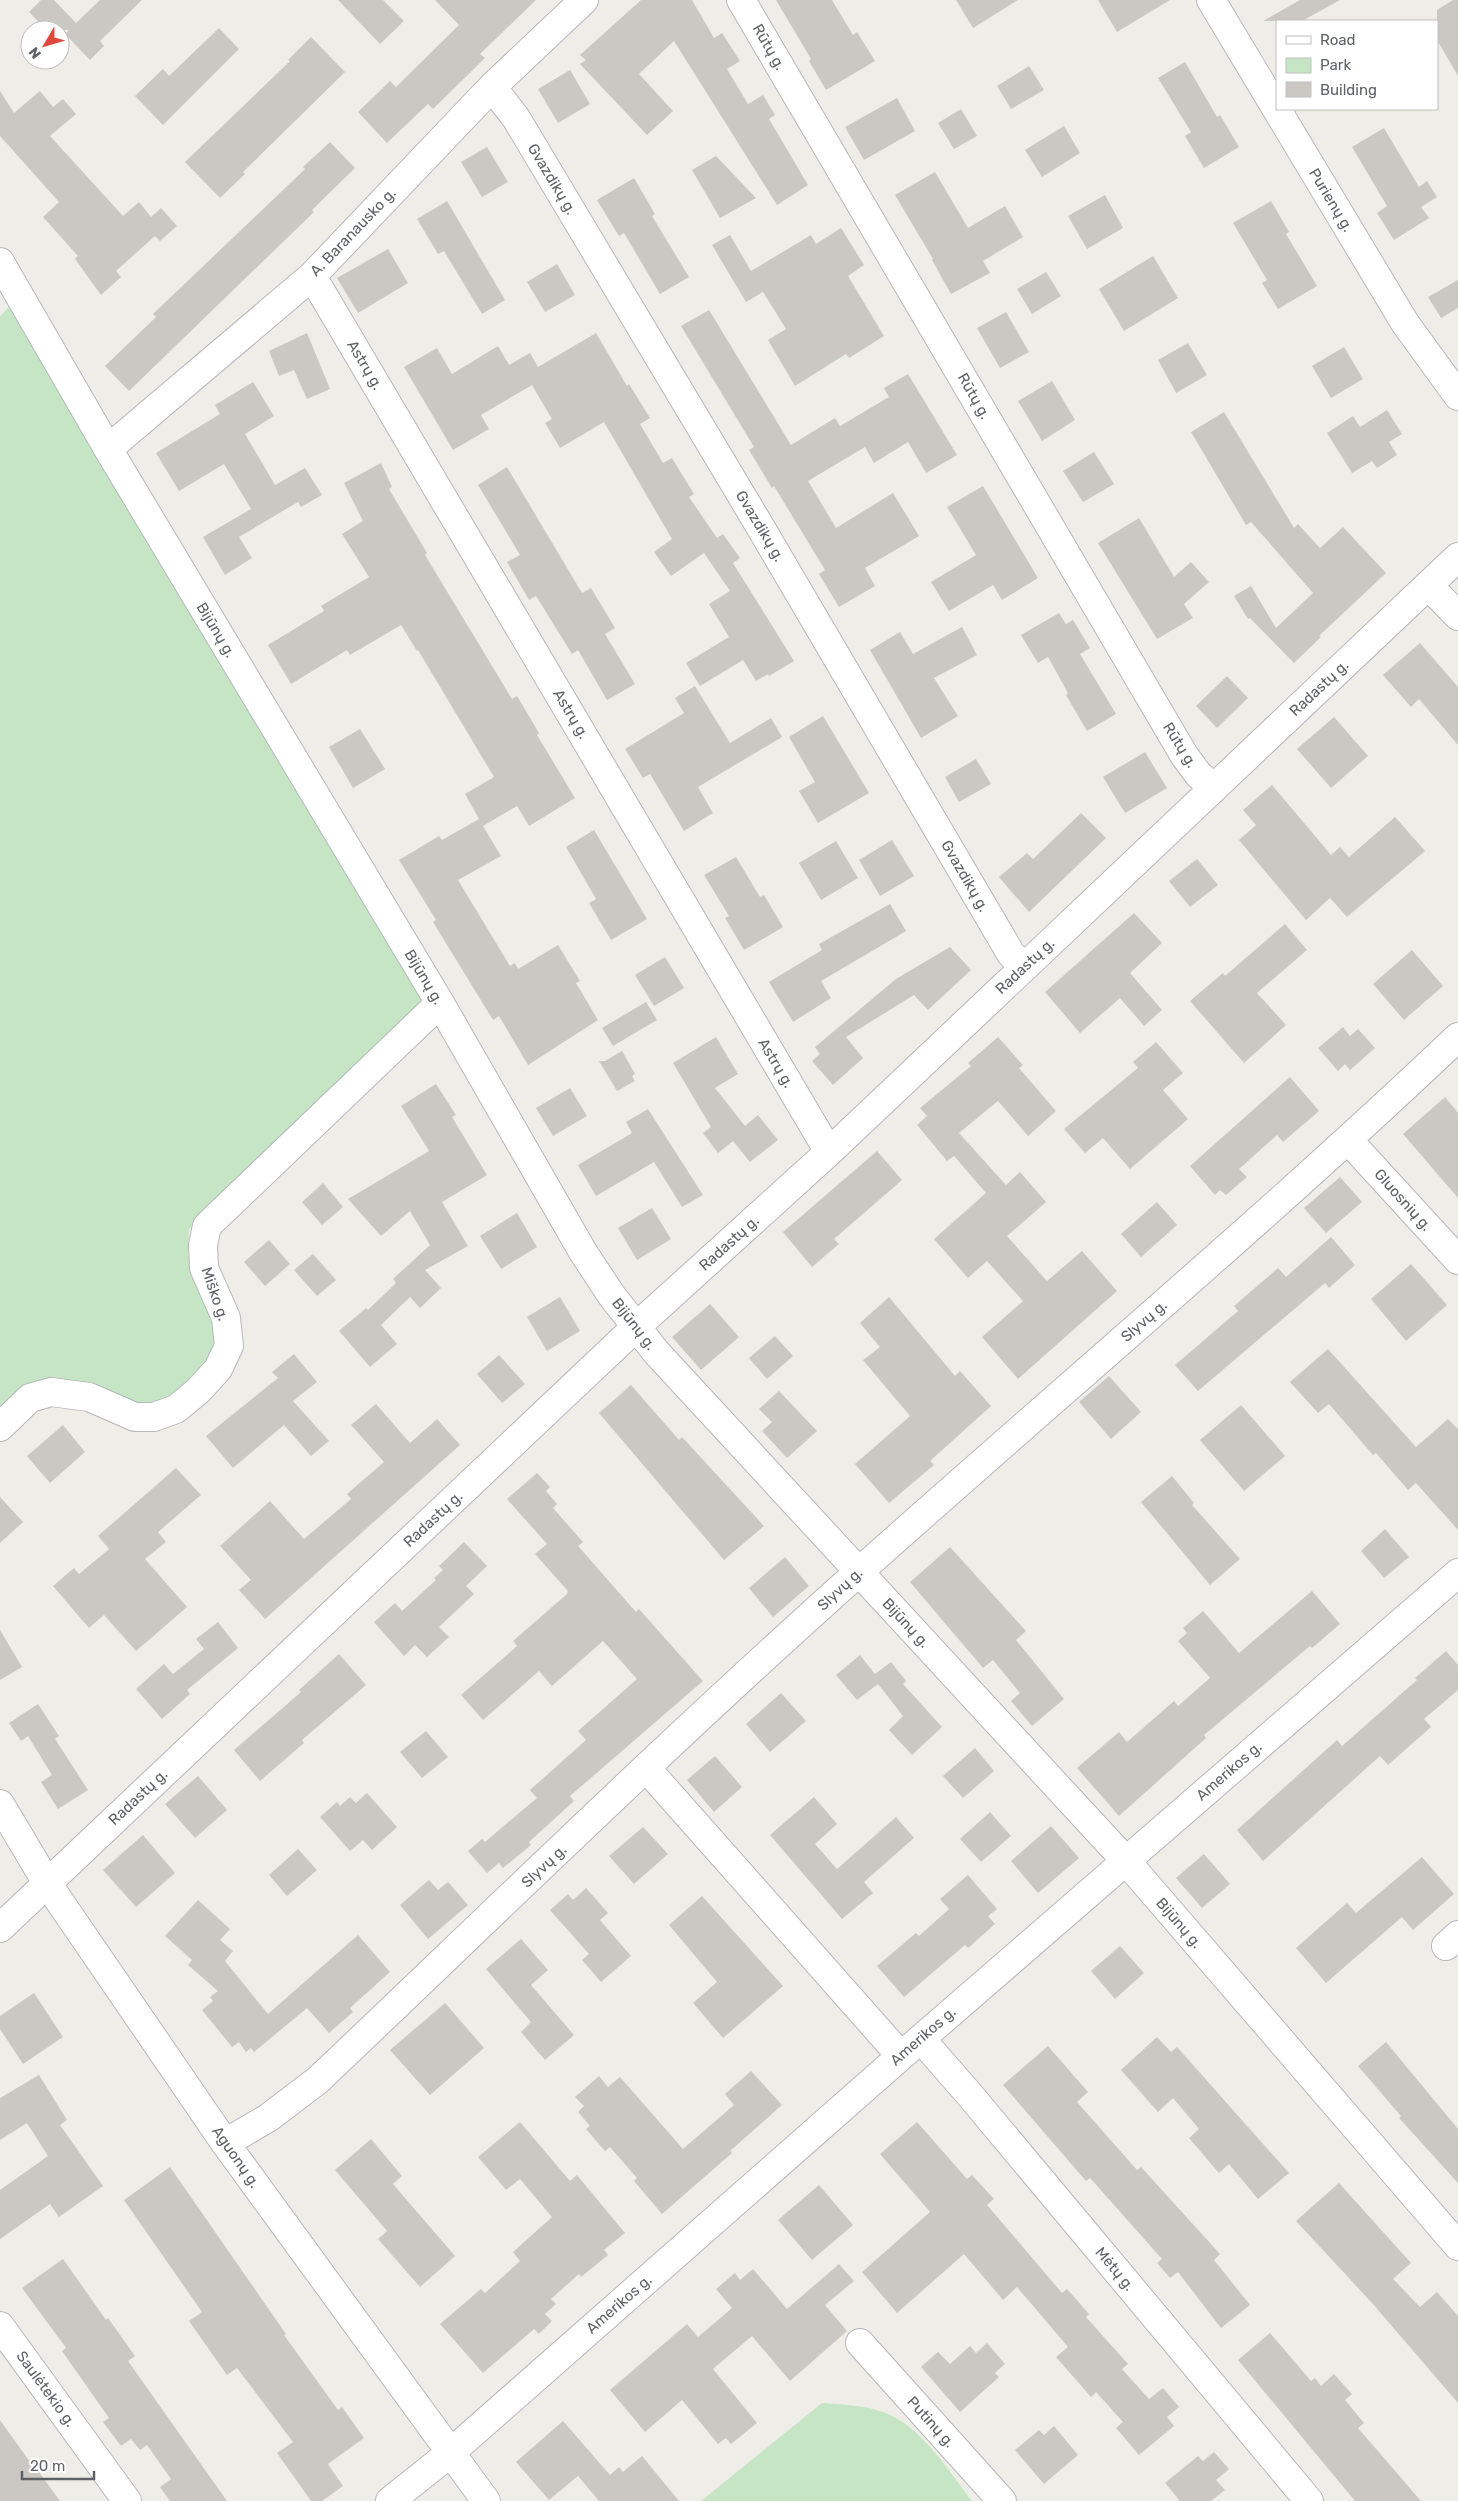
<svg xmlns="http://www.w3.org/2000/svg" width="1458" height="2501" viewBox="0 0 1458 2501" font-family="Rubik,sans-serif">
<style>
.green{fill:#c5e5c5}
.building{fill:#cbc8c4}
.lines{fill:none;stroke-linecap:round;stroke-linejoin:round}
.minor-casing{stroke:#b4b7ba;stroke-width:30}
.minor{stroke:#fff;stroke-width:28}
.labels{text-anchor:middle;stroke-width:4;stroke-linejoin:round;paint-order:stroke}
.street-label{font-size:15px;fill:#5e6266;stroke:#fff}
</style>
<rect width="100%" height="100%" fill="#efede7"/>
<!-- green -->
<path class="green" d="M9 307 426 1002 189 1229 188 1256 218 1328 215 1350 205 1368 166 1400 147 1408 52 1383 23 1386 0 1408V316Z
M822 2403C845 2405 872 2405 894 2417 925 2433 951 2474 972 2501H701Z"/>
<!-- building -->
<path class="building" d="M41 0H54L76 23 100 0H142L100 41 104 46 90 60 65 34 69 30H46L29 12Z
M338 0H383L404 21 380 44Z
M435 0H536L480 54 485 58 433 109 428 104 387 143 358 112 390 81 396 87 459 25Z
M641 0H692L714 38 722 33 740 61 727 69 748 104 763 95 775 115 769 119 808 185 777 205 674 41 639 74 673 111 647 135 580 64 586 60 580 55Z
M776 0H832L853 35 857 32 875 61 826 90 809 61 811 59Z
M956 0H1018L973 28Z
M1098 0H1170L1117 32Z
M1300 0H1340L1302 21H1263Z
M1453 0H1458V76L1437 40V10Z
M219 28 239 49 163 125 135 96 163 69 169 76Z
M311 37 345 72 243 172 245 174 220 198 185 162 290 61 288 60Z
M1185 62 1217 117 1220 115 1239 147 1204 168 1185 136 1191 132 1158 78Z
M1029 66 1044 90 1011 109 997 86Z
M570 70 590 104 558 123 538 89Z
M0 91 14 113 40 91 53 107 63 99 76 114 50 136 123 216 139 202 151 217 161 208 177 226 160 241 155 236 116 271 121 277 101 295 75 259 78 256 43 217 59 202 0 136Z
M897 98 915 131 864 160 845 127Z
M961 109 977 136 954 149 938 123Z
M1064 126 1080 153 1042 177 1025 150Z
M1384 128 1419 187 1427 181 1437 197 1421 207 1429 218 1394 240 1377 213 1387 206 1352 147Z
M330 142 355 168 312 210 314 212 129 391 105 366 156 317 153 314 305 169 303 167Z
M487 147 508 182 482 197 461 162Z
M716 156 756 198 720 218 692 170Z
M935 172 968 228 1005 206 1023 237 983 261 990 273 951 294 932 260 933 259 895 195Z
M634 178 655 214 652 216 689 277 660 294 624 233 619 236 597 200Z
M1105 195 1123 228 1087 249 1068 216Z
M447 201 505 300 482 314 444 251 438 254 417 219Z
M1271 201 1289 232 1286 234 1317 286 1278 309 1262 283 1267 280 1233 223Z
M841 228 864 265 848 276 884 336 849 358 846 354 795 386 768 340 786 329 763 292 746 302 712 245 730 235 751 271 811 235 816 244Z
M388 249 408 283 358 313 337 278Z
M1153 256 1178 298 1124 331 1099 289Z
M557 264 575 295 545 312 527 282Z
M1046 272 1061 296 1032 314 1017 289Z
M1458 280V308L1441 318 1428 297Z
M709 310 791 445 835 418 840 426 889 397 884 388 908 374 957 455 926 473 908 442 874 463 865 447 808 481 836 528 893 493 919 536 865 568 875 586 839 607 819 574 825 570 774 486 772 488 749 450 754 447 681 326Z
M1006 312 1029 352 1000 368 977 328Z
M307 333 330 389 307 399 294 370 279 376 269 351Z
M596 333 627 386 629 384 650 418 640 424 663 463 672 458 694 494 689 497 717 538 723 534 740 558 733 563 794 661 769 676 768 674 756 681 743 660 700 686 686 663 729 637 709 604 730 591 704 553 671 576 654 552 672 539 604 422 560 448 545 423 552 419 532 385 481 415 489 429 453 450 404 367 437 348 452 374 498 346 509 365 530 353 538 367Z
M1188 343 1207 375 1176 393 1158 360Z
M1344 347 1363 379 1331 398 1312 366Z
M1052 381 1075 420 1042 441 1018 401Z
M253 382 274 416 245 434 275 485 305 468 322 495 301 507 298 502 239 537 252 558 225 575 203 537 251 509 224 464 179 491 156 453 220 414 215 405Z
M1387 410 1402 434 1389 442 1397 455 1377 468 1372 461 1352 473 1327 433 1353 416 1360 427Z
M1224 412 1294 528 1298 524 1320 548 1343 527 1386 573 1319 636 1321 637 1294 663 1250 618 1248 619 1234 596 1251 586 1276 628 1313 593 1251 522 1246 525 1191 432Z
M1094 452 1114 484 1083 502 1063 471Z
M381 463 392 487 389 489 427 553 425 555 512 699 517 696 539 733 537 735 575 798 529 826 517 806 483 826 501 856 458 880 510 966 515 963 518 969 558 945 580 981 576 983 598 1020 528 1065 499 1016 493 1020 433 922 436 920 399 860 439 836 442 840 479 819 465 794 494 777 418 650 417 651 401 625 350 655 347 650 291 684 268 645 324 611 321 606 369 577 342 534 363 521 344 483Z
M507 467 582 593 591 588 615 628 605 634 635 684 607 700 578 650 572 654 536 596 529 600 507 562 520 555 478 485Z
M983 486 1038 578 1002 600 993 585 949 611 931 582 976 555 947 507Z
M1139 518 1174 577 1191 562 1209 582 1184 604 1193 618 1157 639 1098 543Z
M1059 613 1066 624 1073 620 1090 648 1080 654 1116 714 1087 731 1066 695 1068 693 1048 657 1038 663 1021 635Z
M962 627 977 655 934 678 958 716 921 738 870 650 900 632 913 654Z
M1420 643 1458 687V745L1419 699 1411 707 1383 675Z
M1227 676 1248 698 1217 728 1196 706Z
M695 686 730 743 771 718 782 737 698 787 713 813 684 831 650 774 643 778 625 749 684 713 675 698Z
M823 716 869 793 818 823 799 791 815 782 789 737Z
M1334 717 1368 756 1331 788 1297 749Z
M360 729 385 769 353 788 329 747Z
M1145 752 1167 788 1125 813 1103 777Z
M976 759 991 784 959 802 945 777Z
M1272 785 1331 855 1340 847 1349 857 1395 817 1425 851 1347 917 1330 898 1306 920 1239 840 1256 825 1243 810Z
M1081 813 1106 838 1029 912 999 877 1027 853 1033 859Z
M594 830 647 919 611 940 589 903 596 899 566 847Z
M892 840 914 876 880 896 859 860Z
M836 841 858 878 821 900 799 863Z
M736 857 760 897 764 895 783 927 744 950 725 918 729 916 704 875Z
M1197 859 1218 885 1190 907 1169 881Z
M890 904 906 931 821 981 831 998 793 1022 769 982 822 950 819 944Z
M1134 913 1162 943 1130 973 1162 1010 1144 1026 1120 998 1080 1033 1045 992Z
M1285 924 1307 950 1257 993 1286 1025 1244 1063 1190 1001 1223 973 1225 976Z
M950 947 971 970 928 1010 914 995 846 1037 863 1058 833 1085 812 1061 820 1054 815 1047 896 979Z
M1412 950 1443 986 1404 1020 1373 984Z
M665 957 684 988 654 1006 635 975Z
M646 1002 657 1020 613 1046 602 1028Z
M1343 1027 1350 1036 1358 1029 1375 1048 1350 1070 1345 1064 1338 1071 1318 1048Z
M716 1037 738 1074 715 1088 745 1126 758 1115 778 1140 750 1162 733 1141 718 1153 703 1133 711 1127 673 1063Z
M998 1037 1023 1065 1019 1068 1056 1111 1028 1136 998 1101 959 1133 1006 1185 1020 1172 1046 1202 1007 1236 1047 1281 1082 1251 1117 1291 1018 1379 982 1337 1023 1301 987 1261 968 1278 934 1239 986 1193 954 1156 947 1161 917 1125 927 1116 920 1108 971 1066 968 1063Z
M1156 1042 1183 1073 1163 1090 1188 1119 1130 1169 1103 1138 1085 1153 1064 1129 1138 1068 1133 1062Z
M622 1051 635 1074 632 1076 635 1081 617 1091 599 1061H605Z
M1290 1077 1319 1111 1283 1142 1277 1135 1239 1169 1247 1177 1226 1195 1220 1190 1215 1195 1190 1166Z
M436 1084 456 1115 452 1117 487 1175 442 1202 468 1246 425 1270 441 1288 420 1308 410 1297 381 1325 397 1344 370 1367 339 1331 366 1308 368 1310 396 1283 393 1279 430 1245 410 1211 381 1236 348 1199 429 1151 401 1106Z
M570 1088 587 1116 553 1136 536 1108Z
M1445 1097 1458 1113V1198L1403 1134Z
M648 1109 703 1195 682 1207 654 1162 596 1196 578 1165 632 1133 626 1122Z
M877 1151 902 1180 834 1239 839 1244 812 1267 783 1232Z
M1340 1177 1362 1202 1326 1233 1304 1208Z
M323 1183 343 1207 322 1225 302 1202Z
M1157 1202 1177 1225 1141 1257 1121 1234Z
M652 1208 671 1239 637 1260 618 1228Z
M517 1213 537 1247 501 1269 480 1236Z
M1331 1237 1355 1265 1329 1288 1325 1283 1198 1391 1175 1365 1238 1311 1234 1306 1278 1268 1286 1277Z
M269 1240 290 1264 265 1286 244 1262Z
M313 1254 336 1280 317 1296 294 1270Z
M1411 1264 1447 1305 1406 1341 1371 1299Z
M560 1297 580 1331 547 1351 527 1317Z
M889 1297 955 1376 960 1371 991 1406 930 1461 934 1465 889 1503 855 1464 910 1416 863 1360 880 1347 860 1323Z
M710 1304 739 1337 701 1370 672 1337Z
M775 1336 793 1356 767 1379 749 1358Z
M1328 1349 1416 1447 1448 1419 1458 1429V1530L1416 1483 1408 1490 1376 1453 1373 1455 1329 1404 1318 1413 1290 1382Z
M294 1354 317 1382 293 1401 329 1441 311 1456 284 1425 233 1468 206 1436 278 1378 272 1372Z
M499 1355 525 1384 502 1403 477 1374Z
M1109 1376 1141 1412 1111 1439 1079 1402Z
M631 1385 679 1440 682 1437 764 1526 724 1560 599 1413Z
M779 1391 817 1431 787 1458 762 1431 772 1422 759 1409Z
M376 1404 410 1443 437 1419 460 1445 265 1619 239 1590 251 1580 220 1546 270 1501 304 1539 351 1499 347 1494 384 1462 351 1425Z
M1241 1405 1285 1456 1244 1491 1200 1440Z
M63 1425 85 1452 50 1483 27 1456Z
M176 1468 201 1495 158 1532 166 1542 145 1559 187 1607 136 1651 104 1615 89 1628 53 1586 74 1568 79 1574 109 1549 98 1536Z
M537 1473 550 1487 546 1491 557 1504 553 1508 583 1542 578 1546 636 1612 639 1609 703 1681 570 1796 574 1801 529 1842 531 1845 503 1868 499 1863 487 1873 468 1851 482 1839 485 1842 537 1798 530 1790 586 1740 578 1731 637 1679 603 1641 552 1686 539 1671 483 1720 461 1695 517 1646 513 1641 567 1594 568 1591 535 1554 547 1544 507 1499Z
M1172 1476 1194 1503 1192 1505 1240 1559 1210 1585 1141 1502Z
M0 1497 23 1522 0 1543Z
M1385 1529 1409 1557 1384 1578 1361 1551Z
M464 1542 487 1566 466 1586 474 1594 439 1627 449 1637 427 1657 415 1645 404 1656 374 1622 395 1603 402 1611 436 1580 434 1578 443 1570 439 1566Z
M950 1547 1026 1631 1016 1640 1064 1699 1032 1726 1011 1701 1020 1693 993 1660 983 1668 910 1582Z
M785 1557 809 1586 773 1617 749 1588Z
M1312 1591 1340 1624 1312 1648 1310 1646 1204 1735 1206 1738 1119 1816 1077 1768 1119 1732 1127 1742 1174 1701 1178 1706 1210 1678 1178 1641 1187 1633 1183 1628 1203 1611 1239 1653Z
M218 1622 238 1648 187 1690 190 1694 162 1719 136 1689 164 1664 173 1674 204 1649 196 1639Z
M0 1630 22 1667 0 1680Z
M1446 1651 1458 1665V1690L1424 1719 1431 1727 1388 1765 1380 1756 1263 1861 1237 1830 1337 1740 1342 1746 1417 1680 1415 1678Z
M339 1654 366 1685 302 1740 304 1743 260 1781 234 1750 301 1692 299 1690Z
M860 1655 875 1674 891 1662 906 1681 903 1684 942 1727 912 1755 889 1730 903 1716 878 1684 857 1700 836 1675Z
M781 1693 806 1721 770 1752 746 1724Z
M38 1704 59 1736 55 1739 88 1790 58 1809 41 1782 52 1775 28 1736 21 1741 9 1723Z
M426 1731 448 1757 422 1778 400 1752Z
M975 1748 994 1771 963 1798 943 1776Z
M715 1756 742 1787 714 1812 687 1780Z
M198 1776 227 1810 195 1838 165 1804Z
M367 1793 397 1827 372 1850 363 1840 350 1851 320 1817 337 1802 340 1806 350 1797 356 1803Z
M814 1797 837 1824 815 1844 837 1869 896 1817 914 1838 864 1882 873 1893 842 1919 770 1835Z
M990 1812 1011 1836 981 1862 960 1839Z
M1051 1826 1079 1858 1038 1893 1011 1861Z
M643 1827 668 1854 634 1884 609 1856Z
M143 1835 175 1873 136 1907 103 1870Z
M298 1849 317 1870 287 1896 269 1875Z
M1204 1854 1230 1884 1202 1908 1176 1878Z
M1422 1857 1454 1894 1413 1930 1402 1917 1326 1983 1296 1948 1347 1903 1356 1913Z
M968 1875 997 1909 988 1916 995 1924 968 1948 965 1945 904 1997 877 1966 916 1933 919 1936 949 1909 940 1899Z
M429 1880 438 1890 448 1882 468 1905 428 1939 400 1905Z
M586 1888 608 1913 600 1920 631 1956 601 1982 582 1960 589 1954 550 1910 568 1894 573 1900Z
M702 1896 783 1986 723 2038 693 2003 717 1982 669 1925Z
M198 1900 230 1929 220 1940 233 1951 225 1961 268 2014 358 1935 390 1972 350 2008 353 2012 329 2033 307 2008 254 2052 251 2048 246 2052 239 2042 232 2047 202 2010 213 2001 210 1997 218 1991 188 1965 192 1960 165 1936Z
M521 1939 548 1970 531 1985 574 2035 545 2060 521 2032 531 2022 486 1969Z
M1120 1946 1144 1973 1115 1999 1091 1971Z
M34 1993 63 2037 23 2064 0 2029V2016Z
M445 2003 484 2048 430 2095 390 2050Z
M1157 2037 1171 2052 1177 2047 1289 2173 1258 2199 1229 2164 1219 2173 1189 2138 1199 2129 1173 2098 1158 2112 1121 2070Z
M1386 2042 1458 2129V2183L1399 2118 1401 2116 1358 2066Z
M1048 2046 1088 2092 1077 2102 1137 2170 1141 2167 1220 2254 1214 2260 1250 2305 1221 2328 1178 2272 1170 2278 1157 2263 1162 2259 1090 2178 1086 2181 1003 2085Z
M751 2071 782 2105 730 2151 732 2153 662 2214 634 2181 637 2178 610 2147 605 2151 586 2129 590 2126 578 2112 584 2106 575 2097 599 2076 608 2087 620 2077 683 2149 734 2105 725 2094Z
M39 2075 67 2120 60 2125 103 2186 59 2217 50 2204 0 2239V2190L48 2156 27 2123 0 2140V2098Z
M520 2122 570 2181 577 2175 625 2233 604 2250 608 2255 581 2277 579 2274 551 2299 556 2304 545 2314 552 2321 539 2334 534 2329 483 2373 440 2324 481 2289 485 2293 520 2261 513 2252 552 2217 520 2179 506 2190 478 2157Z
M917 2122 967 2179 972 2175 994 2199 987 2205 1062 2293 1067 2289 1089 2314 1086 2317 1128 2364 1122 2369 1149 2399 1163 2388 1179 2407 1167 2417 1174 2426 1139 2455 1116 2428 1123 2422 1096 2392 1091 2397 1056 2357 1068 2347 1017 2287 1003 2300 964 2254 897 2313 862 2272 930 2212 880 2154Z
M371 2139 402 2176 393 2184 455 2256 420 2287 378 2239 387 2231 335 2170Z
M170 2167 286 2334 284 2335 338 2410 342 2407 364 2438 328 2464 343 2486 322 2501H311L277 2453 293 2442 237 2368 227 2375 189 2321 202 2312 124 2200Z
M1339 2183 1411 2263 1393 2279 1420 2307 1437 2292 1458 2316V2403L1372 2303 1296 2221Z
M819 2185 853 2225 812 2260 778 2220Z
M63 2259 106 2320 108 2318 135 2356 128 2361 227 2501H170L160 2487 171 2479 147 2445 140 2450 131 2439 121 2446 103 2422 109 2418 62 2351 66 2348 22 2288Z
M839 2264 854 2281 825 2305 847 2331 790 2381 752 2336 713 2369 757 2423 731 2444 726 2438 718 2444 682 2400 645 2432 610 2390 687 2324 698 2337 732 2308 716 2289 735 2273 740 2280 753 2269 787 2309Z
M1270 2333 1311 2381 1315 2378 1321 2386 1334 2374 1352 2394 1345 2400 1364 2423 1358 2428 1421 2501H1355L1238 2360Z
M987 2343 1005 2364 995 2373 999 2377 960 2412 921 2367 938 2352 950 2364 970 2346 976 2353Z
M0 2420 30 2462 31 2461 60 2501H0Z
M563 2421 610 2475 619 2467 623 2472 642 2456 679 2501H599L578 2476 549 2500 516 2462Z
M1054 2426 1078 2455 1044 2484 1015 2450 1039 2430 1044 2435Z
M1214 2452 1229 2469 1216 2480 1225 2490 1211 2501H1180L1165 2483 1198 2456 1203 2461Z"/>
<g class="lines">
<defs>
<path id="minor" d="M741 0 1184 755 1198 774 1213 788
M1211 0 1405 323 1458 396
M492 87 516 118 758 523 1011 954 1024 967
M0 262 108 449 440 1003 583 1252 612 1296 656 1352 1126 1861 1458 2246
M312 276 829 1152
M108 449 312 276 492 87 584 0
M1428 585 1458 616
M1349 1141 1458 1260
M0 1427 30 1398 51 1392 89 1397 135 1417H154L176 1409 198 1391 218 1369 229 1346 226 1318 204 1268 203 1245 207 1226 440 1003
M647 1769 901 2056
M0 1804 47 1883 225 2143 486 2501
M0 1928 636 1327 829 1152 1458 557
M1446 1946 1458 1935
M921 2039 969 2094 1309 2501
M225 2143 268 2118 318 2080C498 1909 676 1735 861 1570 1060 1392 1264 1221 1458 1037
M0 2326 127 2501
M860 2343 1002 2501
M390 2501 449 2454 901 2056 1458 1573"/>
</defs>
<!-- minor casing -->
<use href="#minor" class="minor-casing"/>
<!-- minor -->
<use href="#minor" class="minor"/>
</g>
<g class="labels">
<!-- street labels -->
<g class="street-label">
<text transform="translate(769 47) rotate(60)" y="5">Rūtų g.</text>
<text transform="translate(552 179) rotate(59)" y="5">Gvazdikų g.</text>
<text transform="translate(1331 200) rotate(59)" y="5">Purienų g.</text>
<text transform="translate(353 232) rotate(-46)" y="5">A. Baranausko g.</text>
<text transform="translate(365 365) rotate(59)" y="5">Astrų g.</text>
<text transform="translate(974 396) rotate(60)" y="5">Rūtų g.</text>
<text transform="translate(760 526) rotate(59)" y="5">Gvazdikų g.</text>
<text transform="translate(216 630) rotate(59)" y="5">Bijūnų g.</text>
<text transform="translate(1319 688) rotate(-43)" y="5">Radastų g.</text>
<text transform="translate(571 714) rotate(59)" y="5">Astrų g.</text>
<text transform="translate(1180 745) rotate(58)" y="5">Rūtų g.</text>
<text transform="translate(965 876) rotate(60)" y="5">Gvazdikų g.</text>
<text transform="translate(1025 966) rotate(-43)" y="5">Radastų g.</text>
<text transform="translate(424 977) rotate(59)" y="5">Bijūnų g.</text>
<text transform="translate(776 1063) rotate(59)" y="5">Astrų g.</text>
<text transform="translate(1403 1200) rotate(48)" y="5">Gluosnių g.</text>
<text transform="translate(729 1243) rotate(-42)" y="5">Radastų g.</text>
<text transform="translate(215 1294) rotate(71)" y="5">Miško g.</text>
<text transform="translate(1144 1321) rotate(-41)" y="5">Slyvų g.</text>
<text transform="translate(634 1324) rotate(52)" y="5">Bijūnų g.</text>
<text transform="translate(433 1519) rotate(-43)" y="5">Radastų g.</text>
<text transform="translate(840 1589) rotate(-43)" y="5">Slyvų g.</text>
<text transform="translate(906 1623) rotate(47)" y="5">Bijūnų g.</text>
<text transform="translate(1229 1771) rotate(-41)" y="5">Amerikos g.</text>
<text transform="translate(138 1797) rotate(-43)" y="5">Radastų g.</text>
<text transform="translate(544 1866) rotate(-43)" y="5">Slyvų g.</text>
<text transform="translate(1179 1923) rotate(49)" y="5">Bijūnų g.</text>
<text transform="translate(923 2036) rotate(-41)" y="5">Amerikos g.</text>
<text transform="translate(236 2157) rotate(55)" y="5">Aguonų g.</text>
<text transform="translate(1115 2269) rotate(50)" y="5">Mėtų g.</text>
<text transform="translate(619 2304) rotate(-41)" y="5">Amerikos g.</text>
<text transform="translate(46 2389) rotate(54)" y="5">Saulėtekio g.</text>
<text transform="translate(931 2422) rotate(48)" y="5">Putinų g.</text>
</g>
</g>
<!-- legend -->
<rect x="1276" y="20" width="162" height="90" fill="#ffffff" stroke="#bfc0c2"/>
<rect x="1286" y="36" width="25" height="8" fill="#ffffff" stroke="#bfc0c2"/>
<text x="1320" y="45" font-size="15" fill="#5e6266">Road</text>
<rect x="1286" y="58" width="25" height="15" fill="#c5e5c5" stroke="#bfc0c2"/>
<text x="1320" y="70" font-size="15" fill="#5e6266">Park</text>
<rect x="1286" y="82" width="25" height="15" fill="#cbc8c4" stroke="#bfc0c2"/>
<text x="1320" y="95" font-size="15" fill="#5e6266">Building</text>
<!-- north arrow -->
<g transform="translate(45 45) rotate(232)"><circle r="24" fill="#ffffff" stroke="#bfc0c2"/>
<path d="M0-4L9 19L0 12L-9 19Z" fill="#df493d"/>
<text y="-8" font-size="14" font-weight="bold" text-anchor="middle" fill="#5e6266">N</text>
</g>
<!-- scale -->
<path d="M22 2471v8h72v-8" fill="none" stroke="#5e6266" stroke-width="2.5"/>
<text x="30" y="2471" font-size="15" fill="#5e6266" stroke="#ffffff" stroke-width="4" paint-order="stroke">20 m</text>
</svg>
